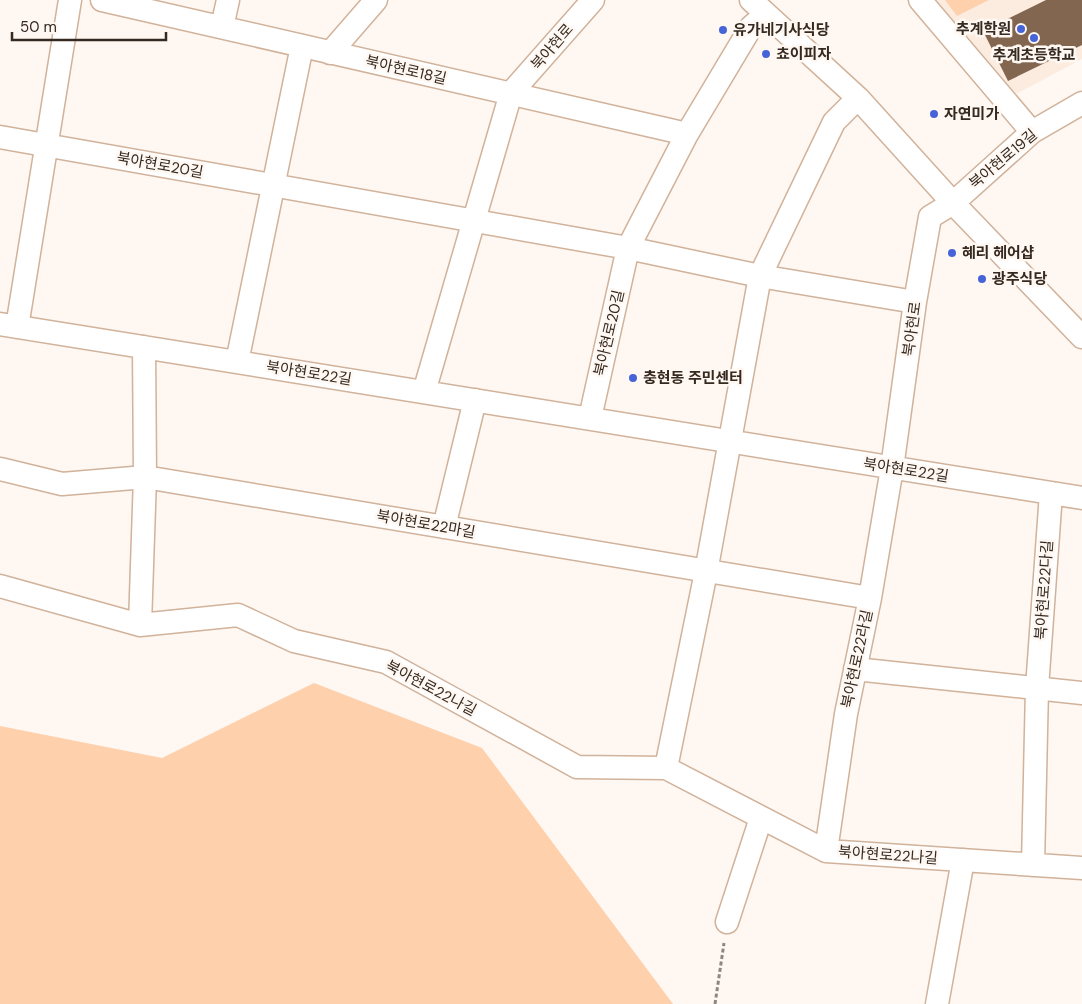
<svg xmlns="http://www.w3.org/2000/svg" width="1082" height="1004" viewBox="0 0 1082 1004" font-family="'DM Sans','Noto Sans KR',sans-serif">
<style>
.built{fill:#fcece0}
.green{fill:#fed0ac}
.building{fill:#82664f}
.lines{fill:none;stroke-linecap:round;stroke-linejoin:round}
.minor-casing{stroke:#d1b29a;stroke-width:25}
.path{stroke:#90867f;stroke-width:3;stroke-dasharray:4 2.5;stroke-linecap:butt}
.minor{stroke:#fff;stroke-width:22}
.poi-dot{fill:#4663d7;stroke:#fef7f2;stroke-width:2}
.labels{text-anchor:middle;stroke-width:5;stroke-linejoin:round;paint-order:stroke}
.poi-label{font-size:15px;font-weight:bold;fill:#362a20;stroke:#fef7f2;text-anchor:start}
.street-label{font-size:15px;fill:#362a20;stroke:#fef7f2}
</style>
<rect width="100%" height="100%" fill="#fef7f2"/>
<!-- built -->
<path class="built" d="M935 0H1082V59L1016 94Z"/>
<!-- green -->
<path class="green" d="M945 0H989L957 16Z
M314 683 482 748 673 1004H0V726L162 758Z"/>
<!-- building -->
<path class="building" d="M1046 0H1082V45L1008 81 983 31Z"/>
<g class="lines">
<defs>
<path id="minor" d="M102 0 687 134
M751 0 858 98 953 203 1082 337
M920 0 1032 132
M222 27 228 0
M330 53 376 0
M0 137 628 248 760 276 915 302
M0 324 1082 498
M17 327 70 0
M237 362 302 46
M424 392 511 93 593 0
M590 418 628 248 687 134 751 27 766 14
M0 469 62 484 145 477 870 598
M444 527 475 400
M0 586 140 625 238 615 294 641 386 662 577 767 666 768 826 851 1082 868
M140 625 145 477 144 347
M855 669 1082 693
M666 768 706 572 760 276 834 122 858 98
M826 851 846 714 870 598 892 468 915 302 930 217 953 203 1032 132 1082 103
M1033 865 1037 688 1051 493
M727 922 761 818
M937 1004 963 860"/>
</defs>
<!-- minor casing -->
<use href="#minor" class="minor-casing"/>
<!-- path -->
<path class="path" d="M715 1004 724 943"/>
<!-- minor -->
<use href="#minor" class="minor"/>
</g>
<!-- markers -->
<g class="poi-dot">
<circle cx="1021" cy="29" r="5"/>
<circle cx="723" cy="30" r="5"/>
<circle cx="1034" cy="38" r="5"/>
<circle cx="766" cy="54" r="5"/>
<circle cx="934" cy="114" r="5"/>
<circle cx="952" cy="253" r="5"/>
<circle cx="982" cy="279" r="5"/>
<circle cx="633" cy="378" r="5"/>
</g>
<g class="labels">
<!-- poi labels -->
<g class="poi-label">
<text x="1011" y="34" text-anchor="end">추계학원</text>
<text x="733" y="35">유가네기사식당</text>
<text x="776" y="59">쵸이피자</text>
<text x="1034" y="60" text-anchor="middle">추계초등학교</text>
<text x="944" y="119">자연미가</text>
<text x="962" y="258">혜리 헤어샵</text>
<text x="992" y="284">광주식당</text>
<text x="643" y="383">충현동 주민센터</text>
</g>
<!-- street labels -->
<g class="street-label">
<text transform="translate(552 47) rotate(-49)" y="5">북아현로</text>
<text transform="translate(406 70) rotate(13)" y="5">북아현로18길</text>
<text transform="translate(1003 159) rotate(-40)" y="5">북아현로19길</text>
<text transform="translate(160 165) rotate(10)" y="5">북아현로20길</text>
<text transform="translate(912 329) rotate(-82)" y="5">북아현로</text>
<text transform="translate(609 333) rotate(-77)" y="5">북아현로20길</text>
<text transform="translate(309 373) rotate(9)" y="5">북아현로22길</text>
<text transform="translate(906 470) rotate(9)" y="5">북아현로22길</text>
<text transform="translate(426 524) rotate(10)" y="5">북아현로22마길</text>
<text transform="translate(1044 590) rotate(-86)" y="5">북아현로22다길</text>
<text transform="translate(857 659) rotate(-78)" y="5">북아현로22라길</text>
<text transform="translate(431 688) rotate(28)" y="5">북아현로22나길</text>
<text transform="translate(888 855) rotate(4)" y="5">북아현로22나길</text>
</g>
</g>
<!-- scale -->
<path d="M12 32v8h154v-8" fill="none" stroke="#362a20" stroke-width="2.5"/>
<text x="20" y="32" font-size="15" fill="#362a20" stroke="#fef7f2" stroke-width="4" paint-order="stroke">50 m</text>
</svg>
